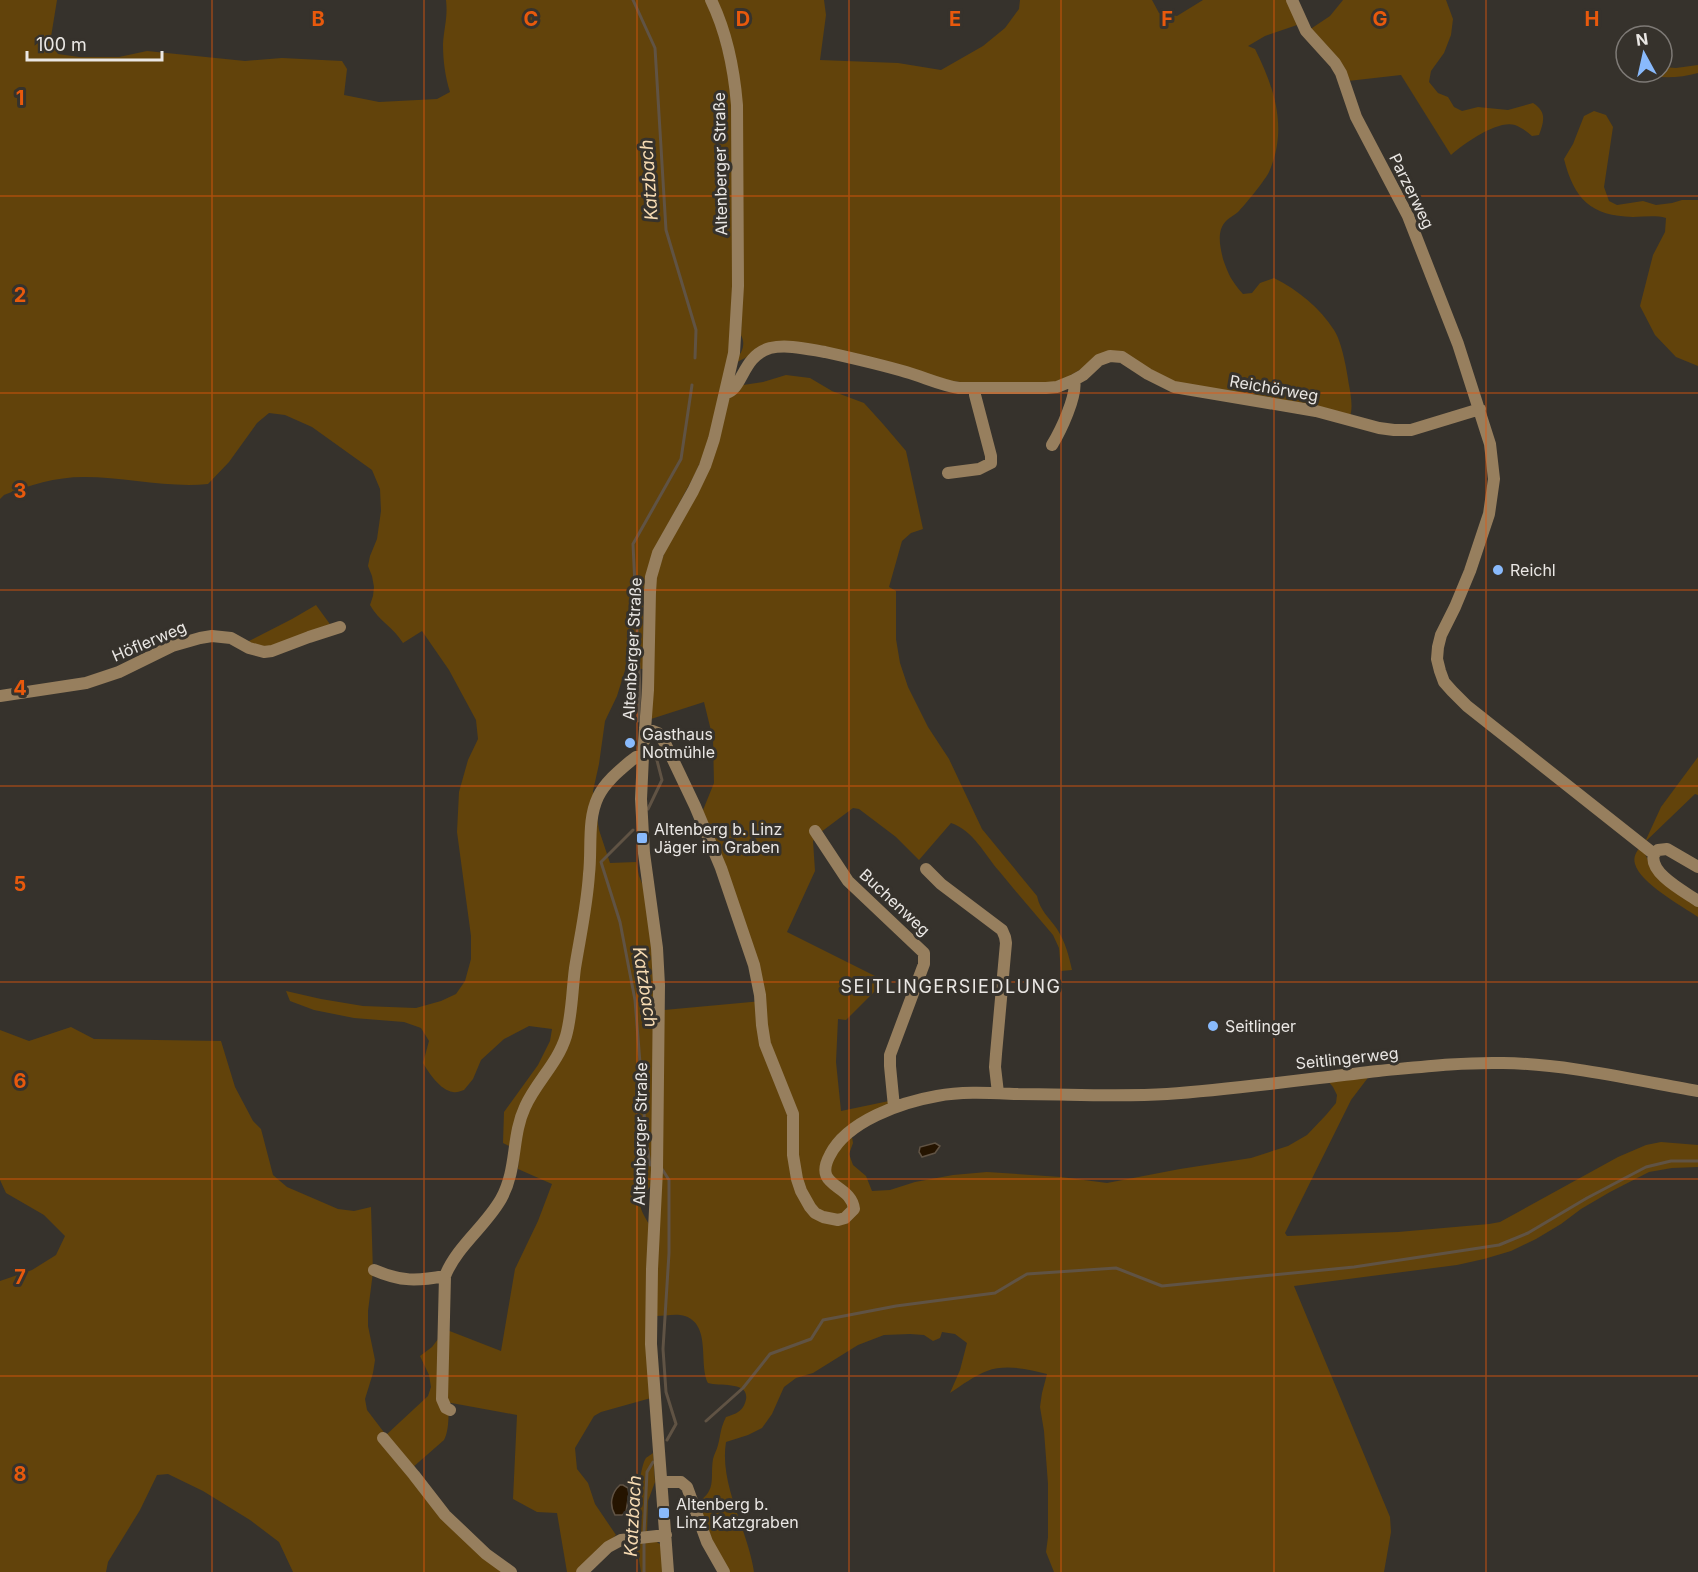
<svg xmlns="http://www.w3.org/2000/svg" width="1698" height="1572" viewBox="0 0 1698 1572" font-family="Inter,sans-serif">
<style>
.green{fill:#62430b}
.water{fill:#251400;stroke:#605344;stroke-width:1.5}
.lines{fill:none;stroke-linecap:round;stroke-linejoin:round}
.stream{stroke:#605344;stroke-width:3}
.minor{stroke:#977f5e;stroke-width:12}
.grid{fill:none;stroke:#e8590c;stroke-width:1.5;stroke-opacity:0.55}
.poi-dot{fill:#89bafc;stroke:#36322c;stroke-width:2}
.labels{text-anchor:middle;stroke-width:6;stroke-linejoin:round;paint-order:stroke}
.street-label{font-size:16px;fill:#eae7e4;stroke:#36322c}
.poi-label{font-size:16px;fill:#eae7e4;stroke:#36322c;text-anchor:start}
.water-label{font-size:18px;font-style:italic;fill:#f6dab2;stroke:#36322c}
.neighbourhood-label{font-size:18px;letter-spacing:1.5px;fill:#eae7e4;stroke:#36322c}
.grid-label{font-size:20px;text-anchor:middle;font-weight:bold;fill:#e8590c;stroke:#36322c;stroke-width:6;stroke-linejoin:round;paint-order:stroke}
</style>
<rect width="100%" height="100%" fill="#36322c"/>
<!-- green -->
<path class="green" d="M0 0H57L50 43 58 54 79 57H119L147 51 245 61 282 58 342 61 347 69 344 95 379 102 437 99 450 92C445 76 443 60 443 44 444 28 448 17 446 0H706L712 11 732 84 733 297 729 361 707 446 694 476 657 544 646 575 643 603V669L626 667 617 696 605 721 599 764 593 791 599 830 610 863 636 862 639 876 644 888 655 972 652 1183C650 1188 646 1191 643 1195 636 1205 644 1215 649 1224L651 1398 601 1412 594 1416 575 1448 577 1469 588 1483 595 1504 616 1535 577 1572H567L557 1513 537 1512 513 1499 517 1415 446 1402 447 1330 501 1351 515 1269 538 1221 552 1184 518 1169 520 1147 514 1139 509 1146 503 1143 504 1112 538 1065 550 1041 552 1029 529 1026 504 1039 481 1060 473 1079 464 1090C460 1091 457 1093 453 1092 440 1090 429 1073 423 1063L429 1041 421 1028 404 1022 354 1018 314 1010 290 1001 286 991 321 999 363 1006 416 1008 441 1001 456 994 465 981 471 959V936L457 832 459 792 468 760 478 739 476 720 449 670 422 631 403 643C394 628 378 620 370 605L373 596 374 587 372 576 368 566 370 556 377 539 381 511 380 489 372 470 312 427 285 415 269 413 257 423 229 462 208 484C167 488 126 477 84 477 55 477 30 485 4 495L0 499Z
M716 0H824L826 15 820 60 898 63 941 70 983 46 1005 28 1019 9 1020 0H1152L1159 13 1177 16 1203 0H1290L1300 24 1265 36 1248 46 1255 49C1275 89 1288 129 1269 172 1266 179 1244 206 1238 212 1235 215 1230 217 1227 220 1216 230 1220 246 1223 259 1228 274 1232 282 1243 294L1252 293 1260 283 1274 278C1298 290 1320 308 1334 330 1342 342 1347 371 1349 385 1351 396 1353 407 1350 417L1173 383 1123 355 1088 365 1059 382 970 383 941 380 819 345 755 353 733 364C740 354 747 347 741 335L743 259 742 148Z
M1343 0H1446L1453 19 1451 35 1444 53 1431 71 1429 82 1438 93 1448 97 1454 107 1462 111 1478 107 1508 110 1533 103C1547 112 1544 121 1539 135L1532 136C1527 132 1521 127 1515 125 1497 120 1465 143 1451 155L1401 75 1348 81 1309 30 1330 16Z
M1698 65V73C1680 78 1660 79 1642 74V72H1662V67L1676 68Z
M1594 111 1606 115 1613 127 1604 187 1609 201 1617 205 1643 201 1656 205 1672 203 1682 200H1698V366L1676 357 1655 335 1640 306 1653 255 1665 232 1666 218C1655 215 1644 217 1633 217 1591 216 1574 199 1564 159L1573 144 1584 116Z
M786 375 810 378 832 391 864 403 883 424 906 451 923 529 911 533 902 541 889 587 896 591V639L900 663 908 687 928 727 949 759 982 829 1037 896C1040 911 1049 917 1057 929 1065 941 1069 956 1072 970L1061 971 1059 948 1053 935C1035 914 1017 893 999 871 985 855 973 830 951 823L919 860 896 837 859 809 853 808 821 832 813 841 815 871 787 932 885 981 846 1020 838 1019 836 1062 841 1111 889 1101 888 1105 852 1137 853 1143 849 1154 853 1165 866 1176 872 1191 890 1190 915 1182 953 1175 987 1172 1061 1177 1107 1183 1180 1169 1251 1158 1288 1146 1307 1135 1326 1115 1336 1103 1337 1095 1333 1087 1327 1080 1370 1075 1351 1100 1285 1233 1287 1236 1398 1232 1489 1224 1500 1222 1618 1157 1646 1145 1661 1142 1698 1145V1167L1672 1168 1649 1172 1610 1192 1581 1209 1561 1224 1536 1239 1511 1251 1484 1259 1457 1265 1294 1286 1390 1517 1391 1532 1384 1572H1054L1046 1552 1048 1537V1484L1044 1431 1040 1407 1042 1393 1047 1374C1029 1369 1005 1364 987 1371 974 1376 962 1385 950 1393L960 1370 967 1343 955 1334 942 1332 940 1338 933 1341 924 1335 910 1334 884 1335 858 1345 813 1373 796 1378 784 1387 772 1414 762 1428 748 1435 726 1442C719 1485 748 1530 754 1572H727L721 1563 698 1502C717 1490 710 1478 713 1459 714 1454 717 1450 718 1445 721 1434 720 1429 726 1417 735 1414 742 1412 745 1403 753 1380 720 1387 708 1383 698 1363 713 1320 680 1315 673 1314 664 1316 656 1316L664 1010 762 1001 701 815 714 783 713 739 704 702 651 719 656 577 665 551 730 387 763 382Z
M316 605 332 627 265 649 245 643 292 619Z
M1698 757V795L1695 794 1645 842 1661 807Z
M1641 846 1650 864 1698 905V917C1682 906 1640 883 1635 864 1633 857 1636 852 1641 846Z
M71 1027 94 1039 221 1041 235 1087 253 1121 261 1129 273 1175 287 1187 338 1209 354 1211 371 1207 373 1272 368 1311V1326L375 1360 373 1373 365 1399 367 1410 386 1435 428 1396 431 1387 429 1375 420 1356 432 1347 441 1335C443 1359 455 1420 444 1440L412 1468 379 1440 506 1572H293L279 1542 250 1520 203 1491 168 1474 157 1475 140 1510 108 1562 106 1572H0V1281L32 1270 56 1255 65 1236 44 1215 6 1193 0 1180V1030L29 1041Z
M653 1453 655 1482 648 1501 647 1533 639 1534C634 1524 639 1467 646 1458 647 1457 652 1454 653 1453Z
M651 1542H657L661 1545 664 1572H641L637 1547 639 1543Z"/>
<!-- water -->
<path class="water" d="M935 1143 940 1146 935 1153 922 1157 919 1152 920 1147Z
M620 1485H623L628 1488 629 1493 626 1512 622 1515H615C609 1505 611 1493 620 1485Z"/>
<g class="lines">
<!-- stream -->
<path class="stream" d="M633 0 655 48 666 230 696 330 695 358
M638 721 640 690 633 544 681 459 692 385
M648 809 662 780 653 745
M633 830 601 862 620 922 635 1000 646 1138 650 1165
M662 1169 669 1180V1253L663 1349 666 1392 676 1424 667 1440
M706 1421 743 1388 770 1354 811 1339 823 1320 896 1306 995 1293 1027 1274 1116 1268 1162 1286 1354 1267 1499 1245 1528 1233 1587 1198 1646 1167 1671 1161H1698
M644 1533 647 1472 653 1462
M644 1572V1540"/>
<!-- minor -->
<path class="minor" d="M1292 0 1306 31 1335 63 1341 73 1356 117 1408 216 1458 344 1490 444 1494 479 1489 514 1470 571 1455 607 1441 635 1438 647 1437 659 1440 671 1444 682 1452 691 1467 706 1654 854
M726 393C743 389 742 356 770 348 787 344 807 349 825 352 852 358 879 364 906 372 924 377 940 385 959 388H1046L1057 387 1074 380 1083 375 1099 360 1110 356 1122 357 1148 374 1174 387 1316 411 1379 428 1394 430H1411L1480 409
M1052 445C1060 432 1078 395 1074 380
M948 473 979 469 991 463V456L975 395V388
M0 696 86 683 119 672 172 646 200 638 212 636 231 638 249 648 264 652 272 651 309 637 340 627
M645 728 658 733 665 743 695 806 721 868 754 965 760 995 762 1025 765 1044 793 1114V1155L797 1179 801 1191 810 1207 815 1213 823 1217 838 1220 845 1218 854 1209C851 1183 812 1188 830 1155 847 1121 902 1102 937 1096 963 1091 992 1093 1018 1094 1068 1094 1118 1097 1167 1094 1238 1089 1308 1079 1378 1071 1420 1067 1461 1062 1503 1063 1568 1064 1634 1080 1698 1091
M815 831 848 881 924 953V964L890 1055V1066L894 1107
M1654 854C1648 873 1685 892 1698 901
M1654 854 1658 850 1667 849 1698 867
M926 869 941 884 1002 930 1005 937 1006 943 996 1054 995 1067 998 1093
M374 1270C401 1282 418 1281 445 1276 457 1246 485 1227 501 1199 518 1168 511 1137 525 1107 536 1082 558 1063 566 1036 572 1015 572 991 575 968 580 937 587 906 589 874 592 849 587 820 598 797 605 782 620 770 632 760L636 757 643 756
M445 1276 442 1399 446 1408 450 1410
M383 1438 414 1475 445 1515 486 1554 511 1572
M662 1482H681L687 1487 707 1542 724 1572
M582 1572 608 1547 621 1540 666 1535
M668 1572 651 1344 652 1269 657 1170 659 985 657 948 644 853 641 799 643 756 648 690 650 592 651 577 658 553 693 491 705 466 714 439 734 353 738 286 737 105C734 69 727 33 711 0"/>
</g>
<!-- grid -->
<path class="grid" d="M212 0V1572M424 0V1572M637 0V1572M849 0V1572M1061 0V1572M1274 0V1572M1486 0V1572M0 196H1698M0 393H1698M0 590H1698M0 786H1698M0 982H1698M0 1179H1698M0 1376H1698"/>
<!-- markers -->
<g class="poi-dot">
<circle cx="1498" cy="570" r="6"/>
<circle cx="630" cy="743" r="6"/>
<rect x="636" y="832" width="12" height="12" rx="3"/>
<circle cx="1213" cy="1026" r="6"/>
<rect x="658" y="1507" width="12" height="12" rx="3"/>
</g>
<g class="labels">
<!-- street labels -->
<g class="street-label">
<text transform="translate(720 164) rotate(-91)" y="6">Altenberger Straße</text>
<text transform="translate(1412 191) rotate(64)" y="6">Parzerweg</text>
<text transform="translate(1274 388) rotate(10)" y="6">Reichörweg</text>
<text transform="translate(149 641) rotate(-23)" y="6">Höflerweg</text>
<text transform="translate(632 649) rotate(-87)" y="6">Altenberger Straße</text>
<text transform="translate(895 902) rotate(43)" y="6">Buchenweg</text>
<text transform="translate(1347 1058) rotate(-6)" y="6">Seitlingerweg</text>
<text transform="translate(640 1134) rotate(-89)" y="6">Altenberger Straße</text>
</g>
<!-- poi labels -->
<g class="poi-label">
<text x="1510" y="576">Reichl</text>
<text x="642" y="740">Gasthaus<tspan x="642" dy="18">Notmühle</tspan></text>
<text x="654" y="835">Altenberg b. Linz<tspan x="654" dy="18">Jäger im Graben</tspan></text>
<text x="1225" y="1032">Seitlinger</text>
<text x="676" y="1510">Altenberg b.<tspan x="676" dy="18">Linz Katzgraben</tspan></text>
</g>
<!-- water labels -->
<g class="water-label">
<text transform="translate(649 180) rotate(-94)" y="6">Katzbach</text>
<text transform="translate(645 987) rotate(81)" y="6">Katzbach</text>
<text transform="translate(633 1516) rotate(-87)" y="6">Katzbach</text>
</g>
<!-- neighbourhood labels -->
<g class="neighbourhood-label">
<text x="951" y="993">SEITLINGERSIEDLUNG</text>
</g>
</g>
<g class="grid-label">
<text x="318" y="26">B</text>
<text x="531" y="26">C</text>
<text x="743" y="26">D</text>
<text x="955" y="26">E</text>
<text x="1167" y="26">F</text>
<text x="1380" y="26">G</text>
<text x="1592" y="26">H</text>
<text x="20" y="105">1</text>
<text x="20" y="302">2</text>
<text x="20" y="498">3</text>
<text x="20" y="695">4</text>
<text x="20" y="891">5</text>
<text x="20" y="1088">6</text>
<text x="20" y="1284">7</text>
<text x="20" y="1481">8</text>
</g>
<!-- north arrow -->
<g transform="translate(1644 54) rotate(352)"><circle r="28" fill="#36322c" stroke="#7e7a76" stroke-width="1.5"/>
<path d="M0-4.5L10 22L0 15L-10 22Z" fill="#89bafc"/>
<text y="-9" font-size="16" font-weight="bold" text-anchor="middle" fill="#eae7e4">N</text>
</g>
<!-- scale -->
<path d="M27 51v9h135v-9" fill="none" stroke="#eae7e4" stroke-width="3"/>
<text x="36" y="51" font-size="18" fill="#eae7e4" stroke="#36322c" stroke-width="4.5" paint-order="stroke">100 m</text>
</svg>
